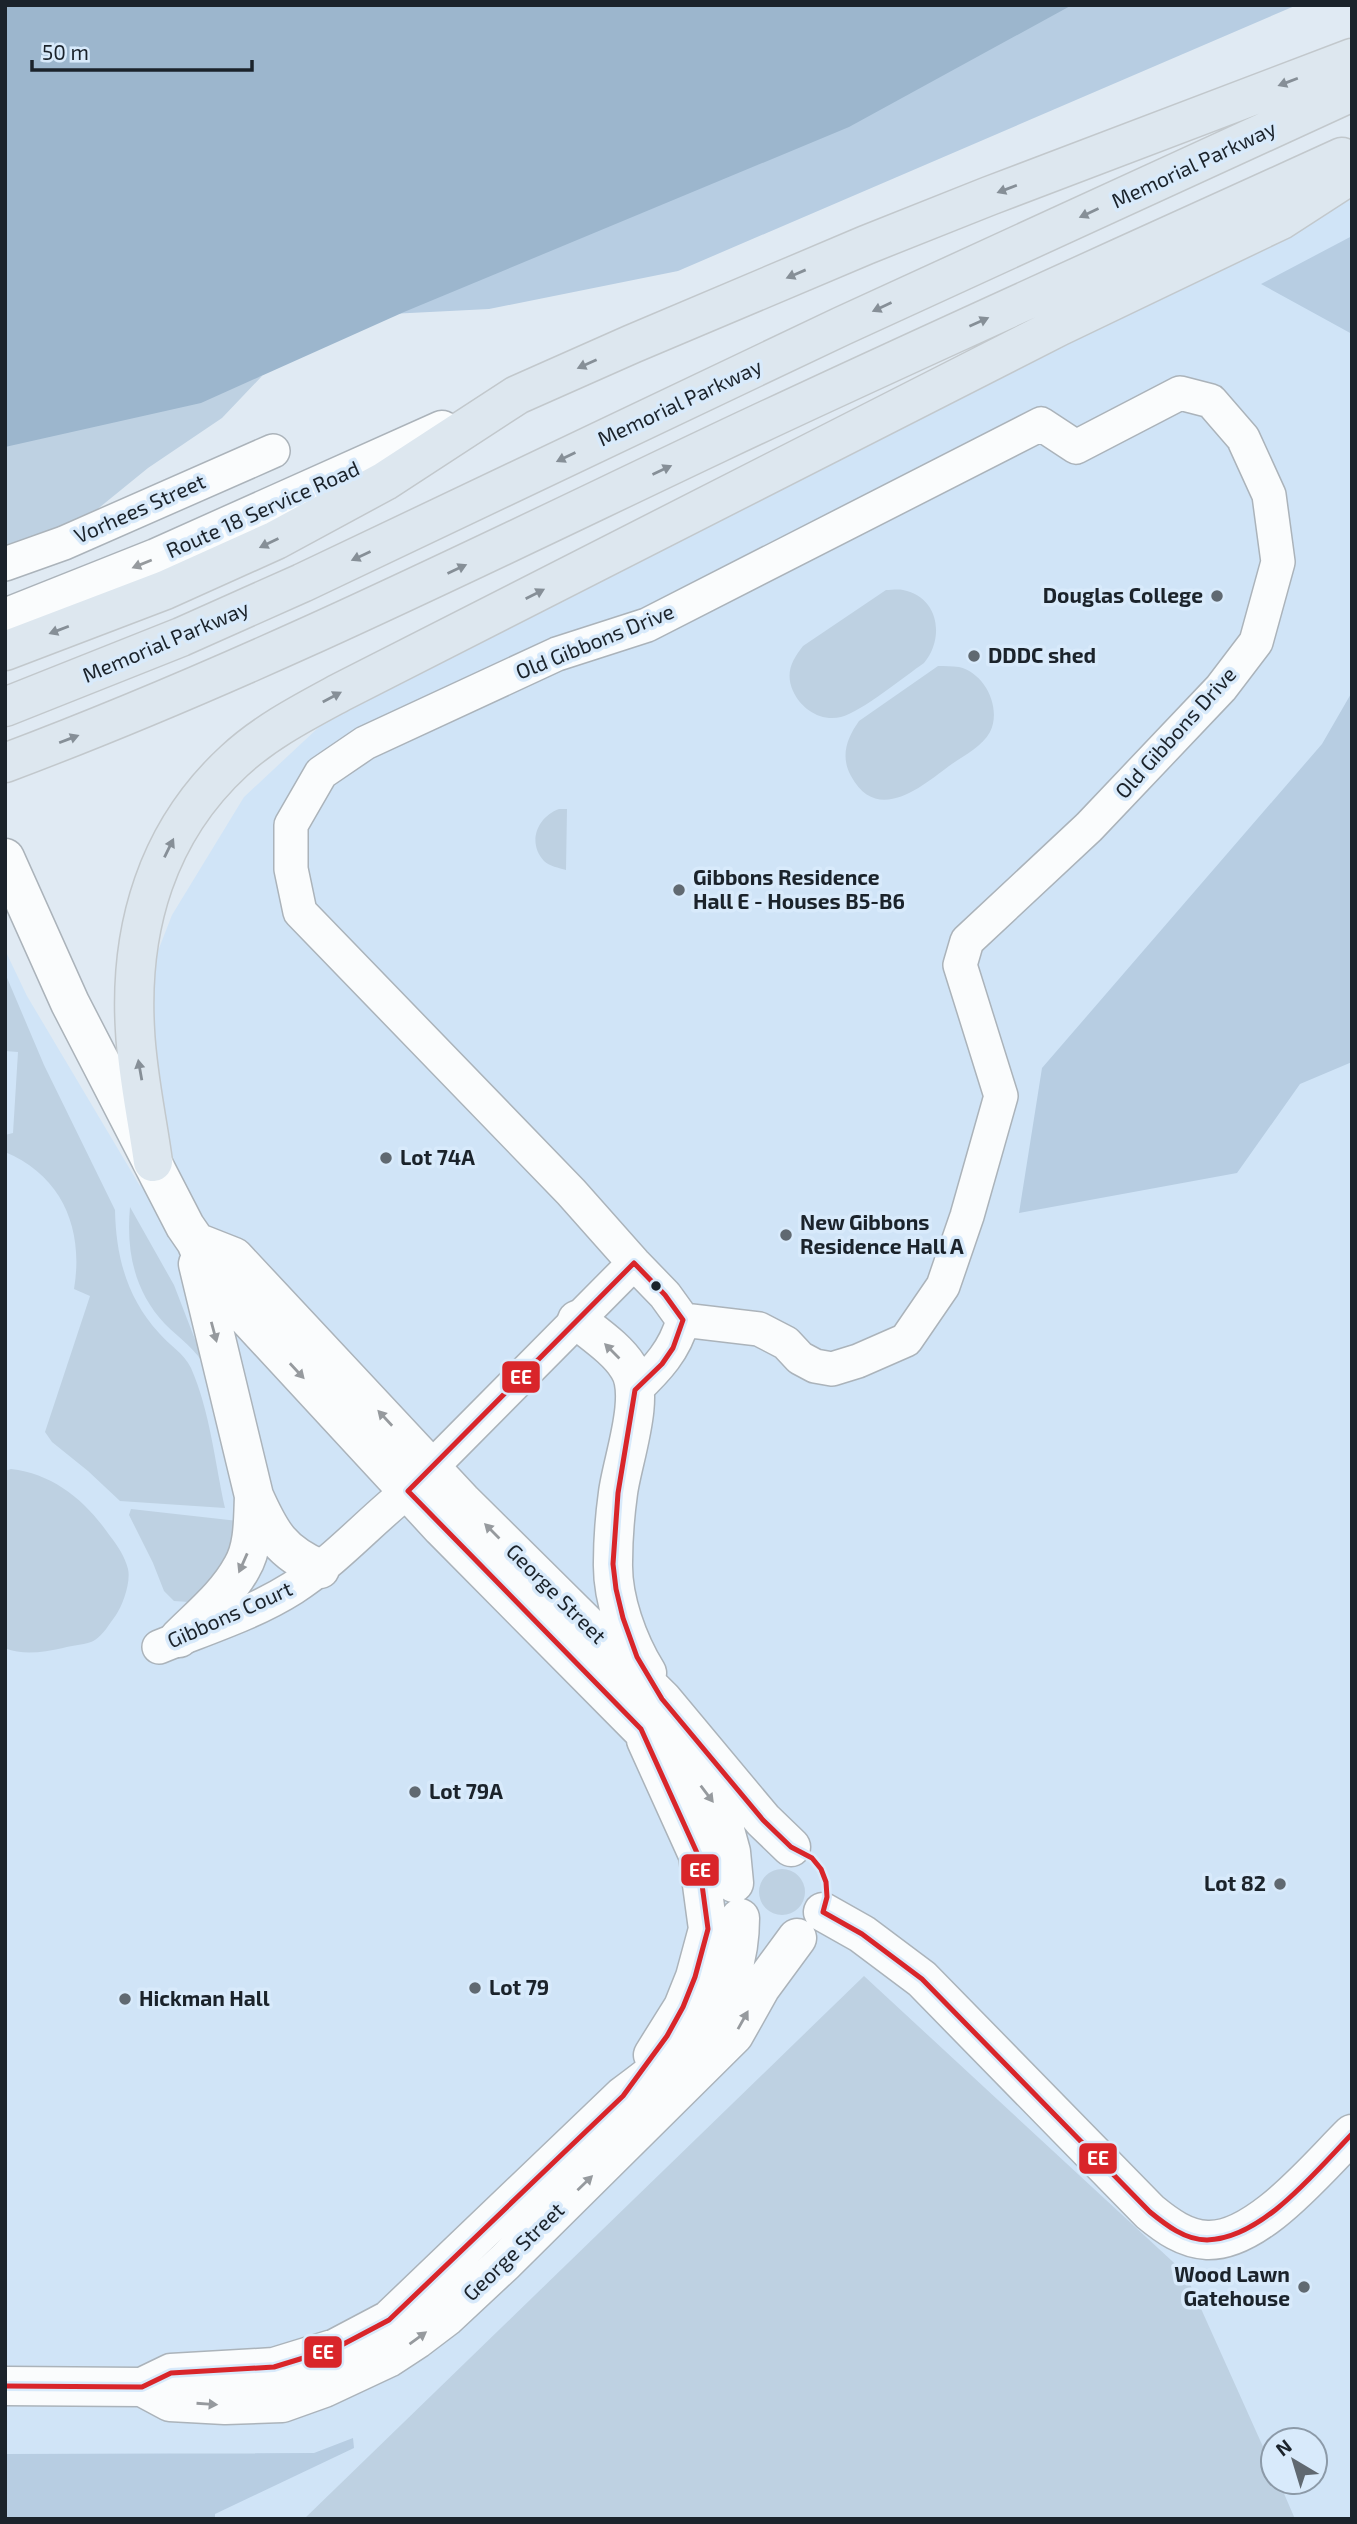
<svg xmlns="http://www.w3.org/2000/svg" width="1357" height="2524" viewBox="0 0 1357 2524" font-family="'Exo 2',sans-serif">
<style>
.built{fill:#d0e4f7;fill-rule:evenodd}
.green{fill:#bed1e2}
.forest{fill:#b7cde2}
.water{fill:#9cb6cd}
.lines{fill:none;stroke-linecap:round;stroke-linejoin:round}
.street-casing{stroke:#abb3ba;stroke-width:36}
.secondary-casing{stroke:#abb3ba;stroke-width:41}
.highway-casing{stroke:#c2c8cc;stroke-width:41}
.street{stroke:#fafcfd;stroke-width:33}
.secondary{stroke:#fafcfd;stroke-width:38}
.highway{stroke:#dde7ef;stroke-width:38}
.bus-1-casing{stroke:#d8eafb;stroke-width:10}
.bus-1{stroke:#d9252a;stroke-width:5}
.oneway{fill:#868f97}
.oneway2{fill:#969a9e}
.poi-dot{fill:#606971;stroke:#d8eafb;stroke-width:2.5}
.bus-dot{fill:#1b232b;stroke:#d8eafb;stroke-width:2.5}
.labels{text-anchor:middle;stroke-width:7;stroke-linejoin:round;paint-order:stroke}
.street-label{font-size:21px;fill:#1b232b;stroke:#d8eafb}
.poi-label{font-size:21px;font-weight:bold;fill:#1b232b;stroke:#d8eafb;text-anchor:start}
.line-badge{stroke:#d8eafb;stroke-width:2.5}
.badge-label{font-size:19px;text-anchor:middle;font-weight:bold;fill:#fff}
</style>
<rect width="100%" height="100%" fill="#e0eaf3"/>
<!-- built -->
<path class="built" d="M1352 192V2519H5V950L27 996 140 1186 143 1074 140 997 172 915 244 797 319 727 432 661ZM1273 2440H1315V2482H1273Z"/>
<!-- green -->
<path class="green" d="M262 376 222 418 148 468 14 577 5 580V430Z
M886 590C891 590 898 589 903 590 939 597 945 638 924 663 905 676 861 712 841 717 821 722 801 709 793 691 785 673 792 660 803 646Z
M938 666C945 666 952 666 959 667 985 673 1002 708 990 732 982 747 963 756 949 766 920 788 877 824 851 776 840 756 847 738 859 721Z
M559 809H567L566 870C559 868 549 866 544 861 527 843 537 817 559 809Z
M5 973 44 1065 115 1210C116 1257 127 1298 159 1333 169 1345 184 1353 191 1368 210 1411 215 1463 225 1508L120 1501 88 1471 52 1442 45 1432 90 1296 74 1289C84 1230 63 1176 5 1152V1135L13 1133 18 1052 5 1051Z
M130 1207 174 1285 206 1368C196 1349 180 1339 165 1324 134 1291 126 1251 130 1207Z
M11 1469C54 1474 86 1501 110 1536 118 1546 125 1557 128 1569 131 1582 123 1605 116 1615 110 1623 103 1635 95 1640 87 1645 72 1645 63 1648 43 1652 24 1656 5 1648V1471Z
M131 1509 238 1521 227 1562 189 1602 174 1601 164 1591 153 1563 129 1515Z
M759 1892a23 23 0 1 1 46 0a23 23 0 1 1-46 0Z
M864 1976 1185 2273 1273 2469V2482H1279L1295 2519H304Z"/>
<!-- forest -->
<path class="forest" d="M936 5H1297L678 271 489 309 390 314Z
M1352 236V334L1261 284Z
M1352 692V1062L1300 1084 1237 1173 1019 1213 1042 1068 1322 744Z
M353 2438 354 2448 215 2514V2519H5V2454L314 2453Z"/>
<!-- water -->
<path class="water" d="M5 5H1072L849 127 404 312 201 403 5 447Z"/>
<g class="lines">
<defs>
<path id="street" d="M1180 393 1211 401 1243 438 1269 495 1278 562 1256 642 1221 688 1089 827 967 941 960 965 1001 1096 967 1216 943 1286 906 1340 858 1361 832 1369 815 1366 800 1358 786 1343 759 1329 683 1320 665 1295 634 1263 571 1192 300 912 291 869V825L321 773 365 743 557 654 647 625 1041 424 1076 447Z
M5 564 64 543 273 451
M635 1390C657 1369 675 1350 683 1320
M159 1647C203 1629 252 1614 293 1588 335 1561 369 1522 408 1491L634 1263"/>
<path id="secondary" d="M5 618 156 558 442 430
M5 858 70 1003 185 1226 196 1242 211 1278 442 1528 641 1729 685 1766 713 1801 722 1819 731 1852 734 1883
M196 1242 234 1257 462 1501 662 1699 763 1820 791 1847
M198 1264 254 1496C271 1534 281 1552 320 1569
M577 1320C594 1334 617 1349 628 1367 647 1395 622 1461 618 1493 615 1515 613 1539 613 1562 612 1599 628 1642 647 1673
M179 1638C201 1616 227 1595 242 1567 254 1547 253 1519 254 1496
M646 1740 698 1855 708 1929 695 1977 683 2007 653 2055
M823 1912 862 1934 922 1979 1150 2212C1167 2226 1185 2239 1207 2240 1258 2242 1318 2167 1352 2134
M5 2386 142 2387 171 2373 274 2367 336 2348 389 2320 623 2096C688 2048 740 2005 740 1918
M142 2387 170 2402 225 2405 282 2403 324 2388 388 2358 417 2339 446 2317 505 2262 734 2035 761 1987 797 1938"/>
<path id="highway" d="M5 651 165 590 276 540 385 481 517 395 632 344 866 245 989 196 1352 58
M5 707 181 637 302 583 842 326 1352 92
M5 763C250 671 482 555 718 443 925 345 1134 252 1342 157
M153 1162C147 1118 137 1074 135 1030 129 928 157 832 234 761 265 732 304 712 341 692L1060 326 1281 220 1352 174"/>
</defs>
<!-- street casing -->
<use href="#street" class="street-casing"/>
<!-- secondary casing -->
<use href="#secondary" class="secondary-casing"/>
<!-- highway casing -->
<use href="#highway" class="highway-casing"/>
<!-- street -->
<use href="#street" class="street"/>
<!-- secondary -->
<use href="#secondary" class="secondary"/>
<!-- highway -->
<use href="#highway" class="highway"/>
<defs>
<path id="bus-1" d="M5 2386 142 2387 171 2373 274 2367 336 2348 389 2320 623 2096 667 2036 683 2007 695 1977 708 1929 698 1855 641 1729 408 1491 634 1263 665 1295 683 1320 673 1348 662 1364 635 1390 618 1493 613 1564 616 1589 623 1618 637 1657 662 1699 763 1820 791 1847 812 1858 821 1869 826 1882 827 1897 823 1912 862 1934 922 1979 1150 2212C1166 2225 1185 2240 1207 2240 1262 2239 1316 2171 1352 2134"/>
</defs>
<!-- bus-1 casing -->
<use href="#bus-1" class="bus-1-casing"/>
<!-- bus-1 -->
<use href="#bus-1" class="bus-1"/>
</g>
<!-- one-way arrows -->
<defs><path id="oneway-solid" d="M-6-.8H1V-3.2L6.5 0L1 3.2V.8H-6Z" transform="scale(1.75)"/></defs>
<g class="oneway">
<use href="#oneway-solid" transform="translate(1288 82) rotate(159)"/>
<use href="#oneway-solid" transform="translate(1007 189) rotate(159)"/>
<use href="#oneway-solid" transform="translate(1089 213) rotate(155)"/>
<use href="#oneway-solid" transform="translate(796 274) rotate(157)"/>
<use href="#oneway-solid" transform="translate(882 307) rotate(155)"/>
<use href="#oneway-solid" transform="translate(979 322) rotate(-24)"/>
<use href="#oneway-solid" transform="translate(587 364) rotate(156)"/>
<use href="#oneway-solid" transform="translate(566 457) rotate(154)"/>
<use href="#oneway-solid" transform="translate(662 470) rotate(-25)"/>
<use href="#oneway-solid" transform="translate(269 543) rotate(154)"/>
<use href="#oneway-solid" transform="translate(361 556) rotate(155)"/>
<use href="#oneway-solid" transform="translate(457 569) rotate(-25)"/>
<use href="#oneway-solid" transform="translate(535 594) rotate(-27)"/>
<use href="#oneway-solid" transform="translate(59 630) rotate(159)"/>
<use href="#oneway-solid" transform="translate(332 697) rotate(-28)"/>
<use href="#oneway-solid" transform="translate(69 739) rotate(-21)"/>
<use href="#oneway-solid" transform="translate(169 848) rotate(-64)"/>
<use href="#oneway-solid" transform="translate(140 1070) rotate(-100)"/>
</g>
<g class="oneway2">
<use href="#oneway-solid" transform="translate(142 564) rotate(158)"/>
<use href="#oneway-solid" transform="translate(214 1332) rotate(75)"/>
<use href="#oneway-solid" transform="translate(612 1351) rotate(-135)"/>
<use href="#oneway-solid" transform="translate(297 1371) rotate(47)"/>
<use href="#oneway-solid" transform="translate(385 1418) rotate(-133)"/>
<use href="#oneway-solid" transform="translate(492 1531) rotate(-135)"/>
<use href="#oneway-solid" transform="translate(243 1563) rotate(114)"/>
<use href="#oneway-solid" transform="translate(707 1794) rotate(53)"/>
<use href="#oneway-solid" transform="translate(743 2020) rotate(-61)"/>
<use href="#oneway-solid" transform="translate(585 2183) rotate(-44)"/>
<use href="#oneway-solid" transform="translate(418 2338) rotate(-36)"/>
<use href="#oneway-solid" transform="translate(207 2404) rotate(4)"/>
</g>
<!-- markers -->
<g class="poi-dot">
<circle cx="1217" cy="596" r="7"/>
<circle cx="974" cy="656" r="7"/>
<circle cx="679" cy="890" r="7"/>
<circle cx="386" cy="1158" r="7"/>
<circle cx="786" cy="1235" r="7"/>
<circle cx="415" cy="1792" r="7"/>
<circle cx="1280" cy="1884" r="7"/>
<circle cx="475" cy="1988" r="7"/>
<circle cx="125" cy="1999" r="7"/>
<circle cx="1304" cy="2287" r="7"/>
</g>
<circle class="bus-dot" cx="656" cy="1286" r="6"/>
<g class="labels">
<!-- street labels -->
<g class="street-label">
<text transform="translate(1194 165) rotate(-25)" y="7">Memorial Parkway</text>
<text transform="translate(680 403) rotate(-25)" y="7">Memorial Parkway</text>
<text transform="translate(140 509) rotate(-24)" y="7">Vorhees Street</text>
<text transform="translate(263 510) rotate(-24)" y="7">Route 18 Service Road</text>
<text transform="translate(166 642) rotate(-23)" y="7">Memorial Parkway</text>
<text transform="translate(595 642) rotate(-22)" y="7">Old Gibbons Drive</text>
<text transform="translate(1176 733) rotate(-48)" y="7">Old Gibbons Drive</text>
<text transform="translate(556 1594) rotate(45)" y="7">George Street</text>
<text transform="translate(230 1615) rotate(-24)" y="7">Gibbons Court</text>
<text transform="translate(514 2252) rotate(-44)" y="7">George Street</text>
</g>
<!-- poi labels -->
<g class="poi-label">
<text x="1203" y="603" text-anchor="end">Douglas College</text>
<text x="988" y="663">DDDC shed</text>
<text x="693" y="885">Gibbons Residence<tspan x="693" dy="24">Hall E - Houses B5-B6</tspan></text>
<text x="400" y="1165">Lot 74A</text>
<text x="800" y="1230">New Gibbons<tspan x="800" dy="24">Residence Hall A</tspan></text>
<text x="429" y="1799">Lot 79A</text>
<text x="1266" y="1891" text-anchor="end">Lot 82</text>
<text x="489" y="1995">Lot 79</text>
<text x="139" y="2006">Hickman Hall</text>
<text x="1290" y="2282" text-anchor="end">Wood Lawn<tspan x="1290" dy="24">Gatehouse</tspan></text>
</g>
</g>
<g class="line-badge">
<rect x="501" y="1360" width="40" height="34" rx="7" fill="#d9252a"/>
<rect x="680" y="1853" width="40" height="34" rx="7" fill="#d9252a"/>
<rect x="1078" y="2142" width="40" height="33" rx="7" fill="#d9252a"/>
<rect x="303" y="2335" width="40" height="34" rx="7" fill="#d9252a"/>
</g>
<g class="badge-label">
<text x="521" y="1384">EE</text>
<text x="700" y="1877">EE</text>
<text x="1098" y="2165">EE</text>
<text x="323" y="2359">EE</text>
</g>
<!-- border -->
<rect width="1357" height="2524" fill="none" stroke="#1b232b" stroke-width="14"/>
<!-- north arrow -->
<g transform="translate(1294 2461) rotate(322)"><circle r="33" fill="#d8eafb" stroke="#8c9aa8" stroke-width="2"/>
<path d="M0-5L12 26L0 18L-12 26Z" fill="#606971"/>
<text y="-10" font-size="19" font-weight="bold" text-anchor="middle" fill="#1b232b">N</text>
</g>
<!-- scale -->
<path d="M32 60v10h220v-10" fill="none" stroke="#1b232b" stroke-width="3.5"/>
<text x="42" y="60" font-size="21" fill="#1b232b" stroke="#d8eafb" stroke-width="5" paint-order="stroke">50 m</text>
</svg>
